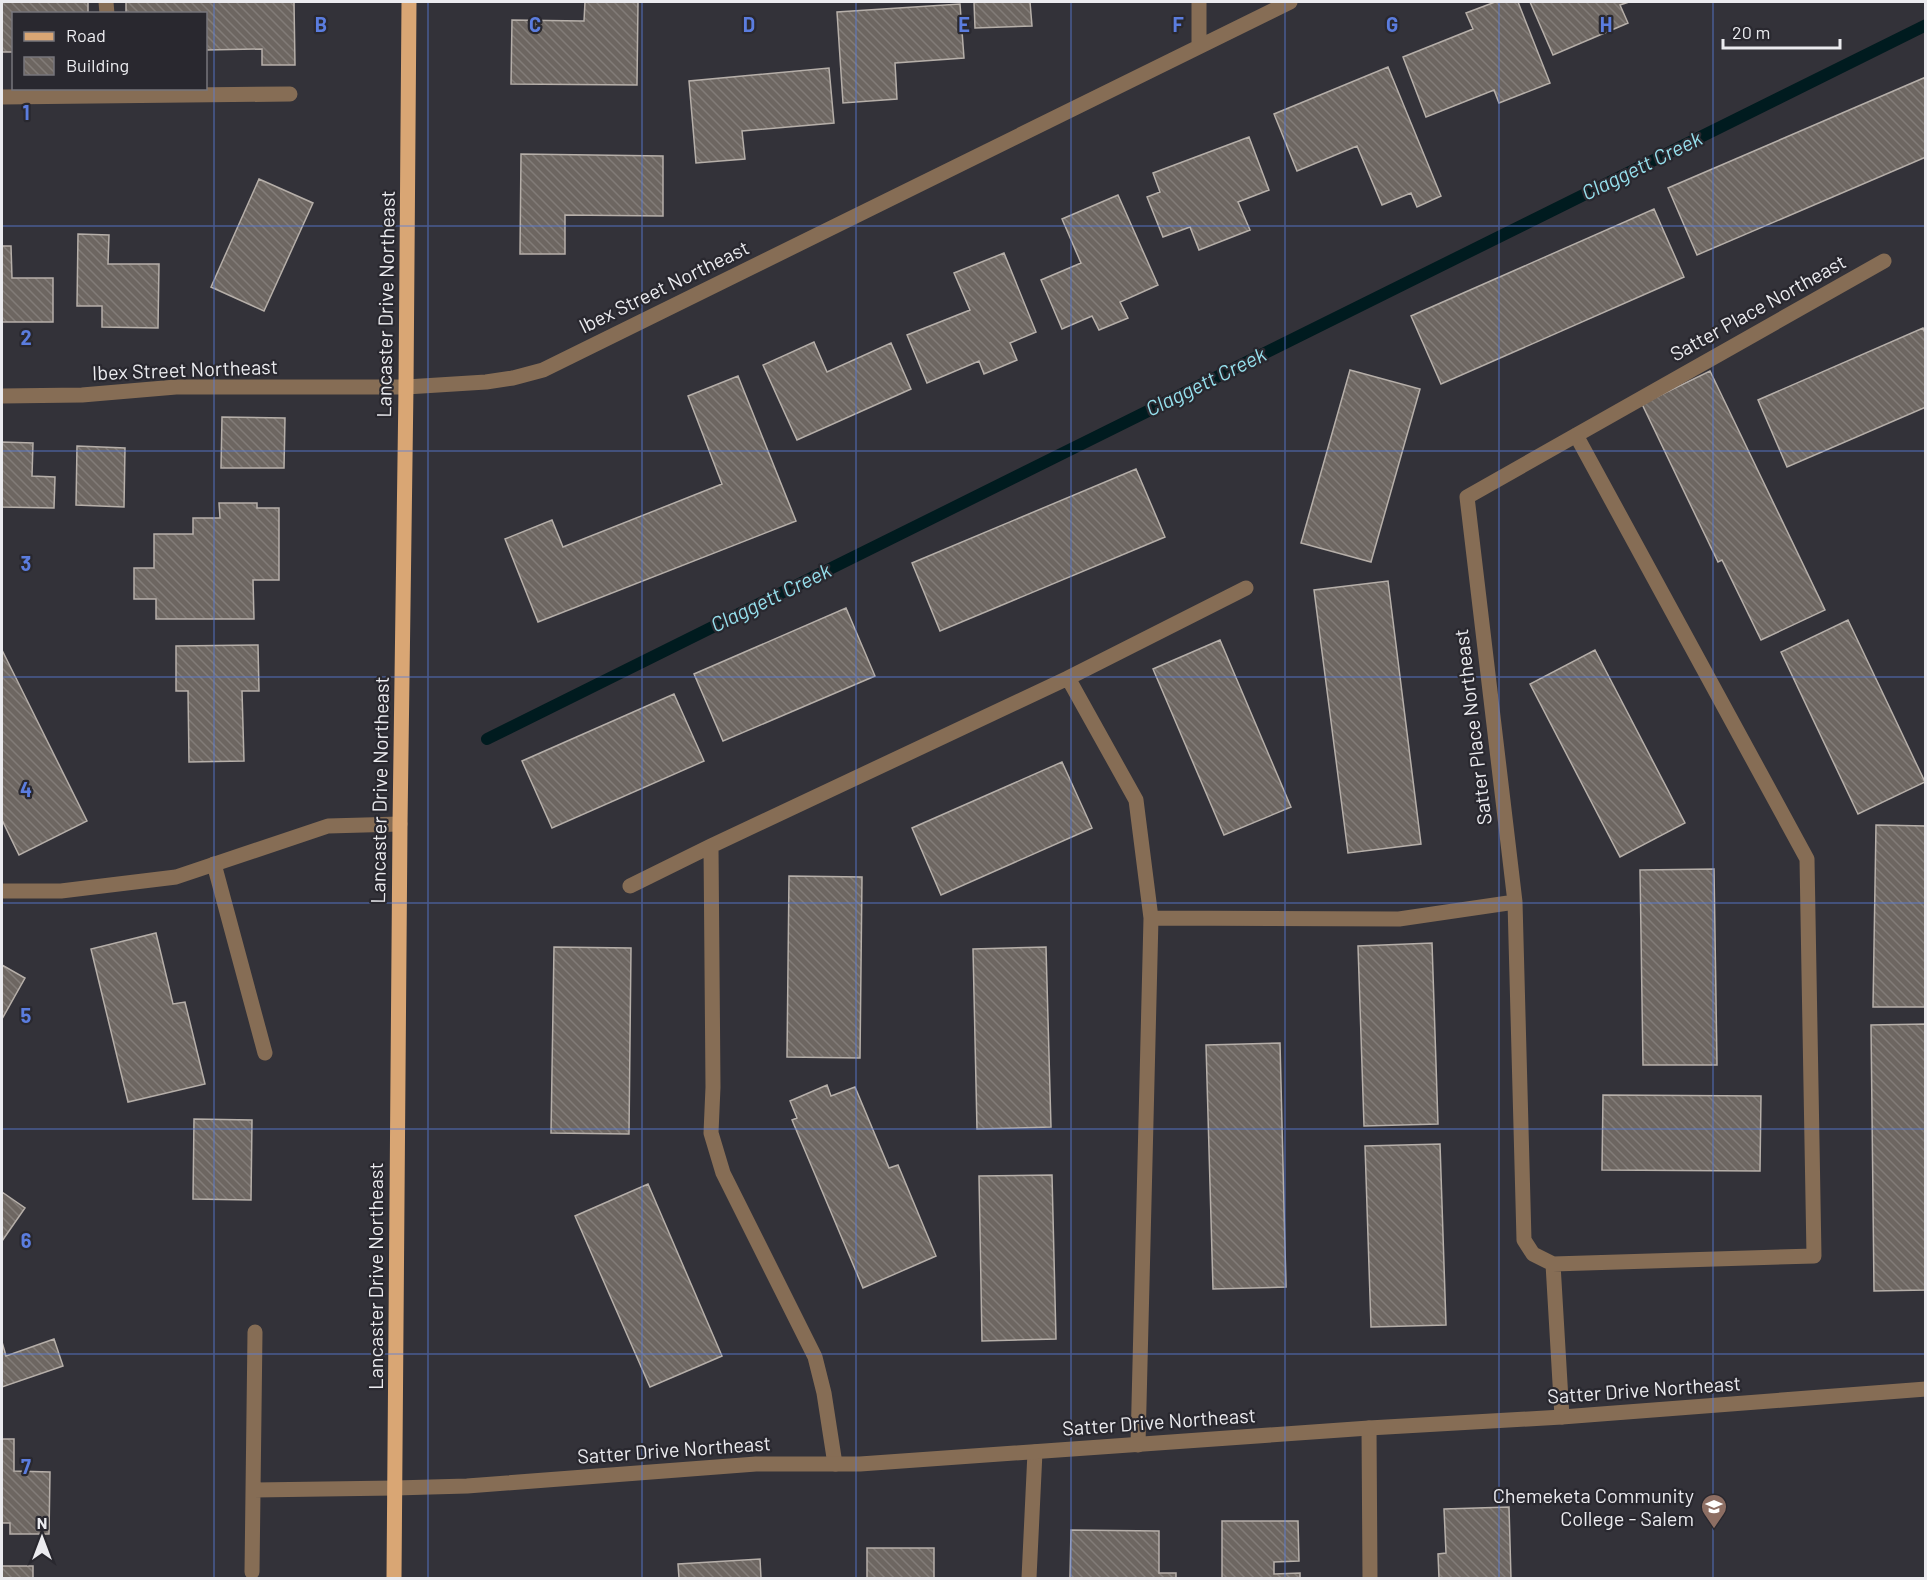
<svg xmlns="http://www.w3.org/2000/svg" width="1927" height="1580" viewBox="0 0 1927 1580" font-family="Barlow,sans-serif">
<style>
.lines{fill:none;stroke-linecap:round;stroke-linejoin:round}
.stream{stroke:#001b1f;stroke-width:12}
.building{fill:url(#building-back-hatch);stroke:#b6afa9;stroke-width:1.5}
.service{stroke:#866d55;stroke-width:15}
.minor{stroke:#866d55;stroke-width:15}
.tertiary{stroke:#866d55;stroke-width:15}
.primary{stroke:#d9a674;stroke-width:15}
.grid{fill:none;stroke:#5b7ddf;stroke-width:1.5;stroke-opacity:0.55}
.labels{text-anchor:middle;stroke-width:4.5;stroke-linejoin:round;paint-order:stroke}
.street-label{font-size:20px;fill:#ebebef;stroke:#29282f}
.poi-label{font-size:20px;fill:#ebebef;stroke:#29282f;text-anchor:end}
.water-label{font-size:21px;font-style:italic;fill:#95dfec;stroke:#29282f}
.grid-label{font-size:20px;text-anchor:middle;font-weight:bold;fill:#5b7ddf;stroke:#29282f;stroke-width:4.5;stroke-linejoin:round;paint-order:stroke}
</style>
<defs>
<pattern id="building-back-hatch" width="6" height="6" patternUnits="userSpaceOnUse" patternTransform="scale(1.5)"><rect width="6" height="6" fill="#6d6661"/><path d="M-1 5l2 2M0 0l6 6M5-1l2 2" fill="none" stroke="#827c78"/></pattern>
</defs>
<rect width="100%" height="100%" fill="#333239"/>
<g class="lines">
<!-- stream -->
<path class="stream" d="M487 739 1926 25"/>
</g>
<!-- building -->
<path class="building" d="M2 2H88V14H14V52H2Z
M126 2H294L295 65H262V49L206 50V14H126Z
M585 2H638L637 85 511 84 512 20 584 21Z
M974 2H1030L1032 26 975 28Z
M1495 2H1518L1550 83 1499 103 1494 90 1426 117 1403 57 1473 29 1466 13Z
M1530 2H1629L1620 5 1628 23 1553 55Z
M960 4 964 58 895 63 897 99 843 103 837 12Z
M1388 67 1441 196 1417 207 1411 193 1382 205 1357 146 1297 171 1274 114Z
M829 68 834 123 742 131 745 159 696 163 689 81Z
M1926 77V157L1697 255 1668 188Z
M1249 137 1269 190 1238 202 1250 230 1199 250 1190 227 1163 237 1147 197 1160 192 1153 173Z
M521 154 663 156V216L565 215V254H520Z
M259 179 313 203 264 311 211 287Z
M1118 195 1158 285 1120 302 1128 318 1099 330 1092 316 1062 329 1041 280 1081 263 1062 219Z
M1654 209 1684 277 1441 384 1411 316Z
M78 234 109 235 108 264H159L158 328 102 327V306H77Z
M2 246H11L12 278H53V322H2Z
M1004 253 1036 332 1010 343 1017 360 984 374 979 361 927 383 907 335 970 310 954 273Z
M1923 328 1926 335V407L1787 467 1758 400Z
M814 342 827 372 891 343 911 389 797 440 763 365Z
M1350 370 1420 389 1371 562 1301 543Z
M1710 371 1825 610 1761 640 1722 560 1718 562 1642 404Z
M738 376 796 521 538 622 505 539 552 520 563 547 722 484 688 396Z
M222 417 285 418 284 468H221Z
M2 442 33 443 32 476 55 477 54 508 2 507Z
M77 446 125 448 124 507 76 505Z
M1136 469 1165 537 940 631 912 563Z
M219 503H257V508H279V580H253L254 619H156V599H134V568H154V534H193V518H220Z
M1388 581 1421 844 1348 853 1314 590Z
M846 608 875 676 723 741 694 674Z
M1848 620 1925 782 1858 814 1781 652Z
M1220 640 1291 807 1224 835 1153 669Z
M258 645 259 691H242L244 761 189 762 188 691H176V646Z
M2 650 87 821 19 855 2 820Z
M1595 650 1685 823 1620 857 1530 684Z
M674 694 704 761 552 828 522 761Z
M1062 762 1092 828 941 895 912 828Z
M1876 825 1926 826V1007H1873Z
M1714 869 1717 1065H1643L1640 870Z
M789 876 862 877 860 1058 787 1057Z
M156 933 173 1004 185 1002 205 1084 128 1102 91 949Z
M1432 943 1438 1124 1364 1126 1358 946Z
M554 947 631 948 629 1134 551 1133Z
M1046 947 1051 1127 977 1129 973 949Z
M2 965 25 978 2 1019Z
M1926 1024V1290L1874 1291 1871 1025Z
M1280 1043 1286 1287 1213 1289 1206 1045Z
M827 1085 831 1096 855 1087 889 1168 898 1165 936 1256 863 1288 792 1120 797 1118 790 1101Z
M1603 1095 1761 1096 1760 1171 1602 1170Z
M194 1119 252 1120 251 1200 193 1199Z
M1440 1144 1446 1325 1371 1327 1365 1146Z
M1052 1175 1056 1339 982 1341 979 1176Z
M648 1184 722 1356 650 1387 575 1216Z
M2 1192 25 1208 2 1241Z
M54 1339 63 1366 2 1387V1342L6 1356Z
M2 1439H14V1471L50 1472 49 1534H10V1523H2Z
M1509 1507 1511 1578H1439L1438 1554 1446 1553 1444 1509Z
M1222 1521H1298L1299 1561 1274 1562V1574L1300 1573V1578H1222Z
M1071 1530 1159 1531V1573H1176V1578H1070Z
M867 1548H934V1578H867Z
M760 1559 761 1578H679L678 1564Z
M2 1566H33V1578H2Z"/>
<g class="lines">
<!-- service -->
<path class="service" d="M106 2 107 14
M2 97 290 94
M1068 678 1246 588
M711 846 713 1087 711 1133 723 1173 815 1357 824 1393 835 1464
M214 864 265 1053
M630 886 711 846 1068 678 1136 800 1151 918 1399 919 1515 902
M1553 1264 1814 1256 1807 859 1576 435
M1562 1417 1553 1264 1533 1254 1524 1240 1515 902 1467 497 1884 261
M1369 1428 1370 1578
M1138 1445 1151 918
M253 1490 395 1488
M252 1572 255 1332
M1029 1578 1035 1452"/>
<!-- minor -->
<path class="minor" d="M1199 2V46
M2 396 82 395 176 387H406L486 382 513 378 543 370 1290 2
M2 891H61L176 877 328 826 400 824"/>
<!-- tertiary -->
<path class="tertiary" d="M395 1488 467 1486 756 1464H860L1369 1428 1562 1417 1926 1389"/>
<!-- primary -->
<path class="primary" d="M394 1578 400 824 406 387 409 2"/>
</g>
<!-- grid -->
<path class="grid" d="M214 2V1578M428 2V1578M642 2V1578M856 2V1578M1071 2V1578M1285 2V1578M1499 2V1578M1713 2V1578M2 226H1926M2 451H1926M2 677H1926M2 903H1926M2 1129H1926M2 1354H1926"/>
<!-- icons -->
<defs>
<symbol id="university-pin" viewBox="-11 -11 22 30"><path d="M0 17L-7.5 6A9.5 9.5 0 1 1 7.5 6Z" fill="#8d6e63" stroke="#29282f"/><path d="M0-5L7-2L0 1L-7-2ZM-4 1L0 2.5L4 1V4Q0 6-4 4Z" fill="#fff"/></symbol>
</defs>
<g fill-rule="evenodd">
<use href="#university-pin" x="1699" y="1492" width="30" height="40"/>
</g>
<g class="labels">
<!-- street labels -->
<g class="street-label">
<text transform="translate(664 287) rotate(-26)" y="7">Ibex Street Northeast</text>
<text transform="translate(386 304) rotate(-89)" y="7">Lancaster Drive Northeast</text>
<text transform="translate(1758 308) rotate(-29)" y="7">Satter Place Northeast</text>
<text transform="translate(185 370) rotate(-2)" y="7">Ibex Street Northeast</text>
<text transform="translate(1473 727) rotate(-97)" y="7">Satter Place Northeast</text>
<text transform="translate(380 790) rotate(-89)" y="7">Lancaster Drive Northeast</text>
<text transform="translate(376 1276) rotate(-90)" y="7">Lancaster Drive Northeast</text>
<text transform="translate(1644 1390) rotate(-4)" y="7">Satter Drive Northeast</text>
<text transform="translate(1159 1422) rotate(-4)" y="7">Satter Drive Northeast</text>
<text transform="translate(674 1450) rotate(-4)" y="7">Satter Drive Northeast</text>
</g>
<!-- poi labels -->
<g class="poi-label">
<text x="1694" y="1503">Chemeketa Community<tspan x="1694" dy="23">College - Salem</tspan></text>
</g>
<!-- water labels -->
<g class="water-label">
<text transform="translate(1642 166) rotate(-26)" y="7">Claggett Creek</text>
<text transform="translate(1206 382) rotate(-26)" y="7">Claggett Creek</text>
<text transform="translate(771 598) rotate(-26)" y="7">Claggett Creek</text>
</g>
</g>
<g class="grid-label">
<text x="321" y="32">B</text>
<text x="535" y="32">C</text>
<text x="749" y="32">D</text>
<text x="964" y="32">E</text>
<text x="1178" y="32">F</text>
<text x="1392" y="32">G</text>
<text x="1606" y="32">H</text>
<text x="26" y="120">1</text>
<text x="26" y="345">2</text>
<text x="26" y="571">3</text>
<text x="26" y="797">4</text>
<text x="26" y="1023">5</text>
<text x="26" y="1248">6</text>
<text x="26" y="1474">7</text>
</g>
<!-- border -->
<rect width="1927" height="1580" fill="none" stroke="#ebebef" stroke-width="6"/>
<!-- legend -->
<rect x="12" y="12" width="195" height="78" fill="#29282f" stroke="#77767c" stroke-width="1.5"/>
<rect x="24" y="32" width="30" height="9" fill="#d9a674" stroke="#77767c" stroke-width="1.5"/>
<text x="66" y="42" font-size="18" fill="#ebebef">Road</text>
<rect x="24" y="57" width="30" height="18" fill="url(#building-back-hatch)" stroke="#77767c" stroke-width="1.5"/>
<text x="66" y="72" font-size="18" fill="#ebebef">Building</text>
<!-- north arrow -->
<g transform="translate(42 1538)" stroke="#29282f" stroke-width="4.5" paint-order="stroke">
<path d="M0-4.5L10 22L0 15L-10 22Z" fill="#ebebef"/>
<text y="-9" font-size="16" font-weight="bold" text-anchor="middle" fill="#ebebef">N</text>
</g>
<!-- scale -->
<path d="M1723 39v9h117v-9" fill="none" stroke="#ebebef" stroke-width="3"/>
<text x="1732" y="39" font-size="18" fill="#ebebef" stroke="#29282f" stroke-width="4.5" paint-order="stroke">20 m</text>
</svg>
